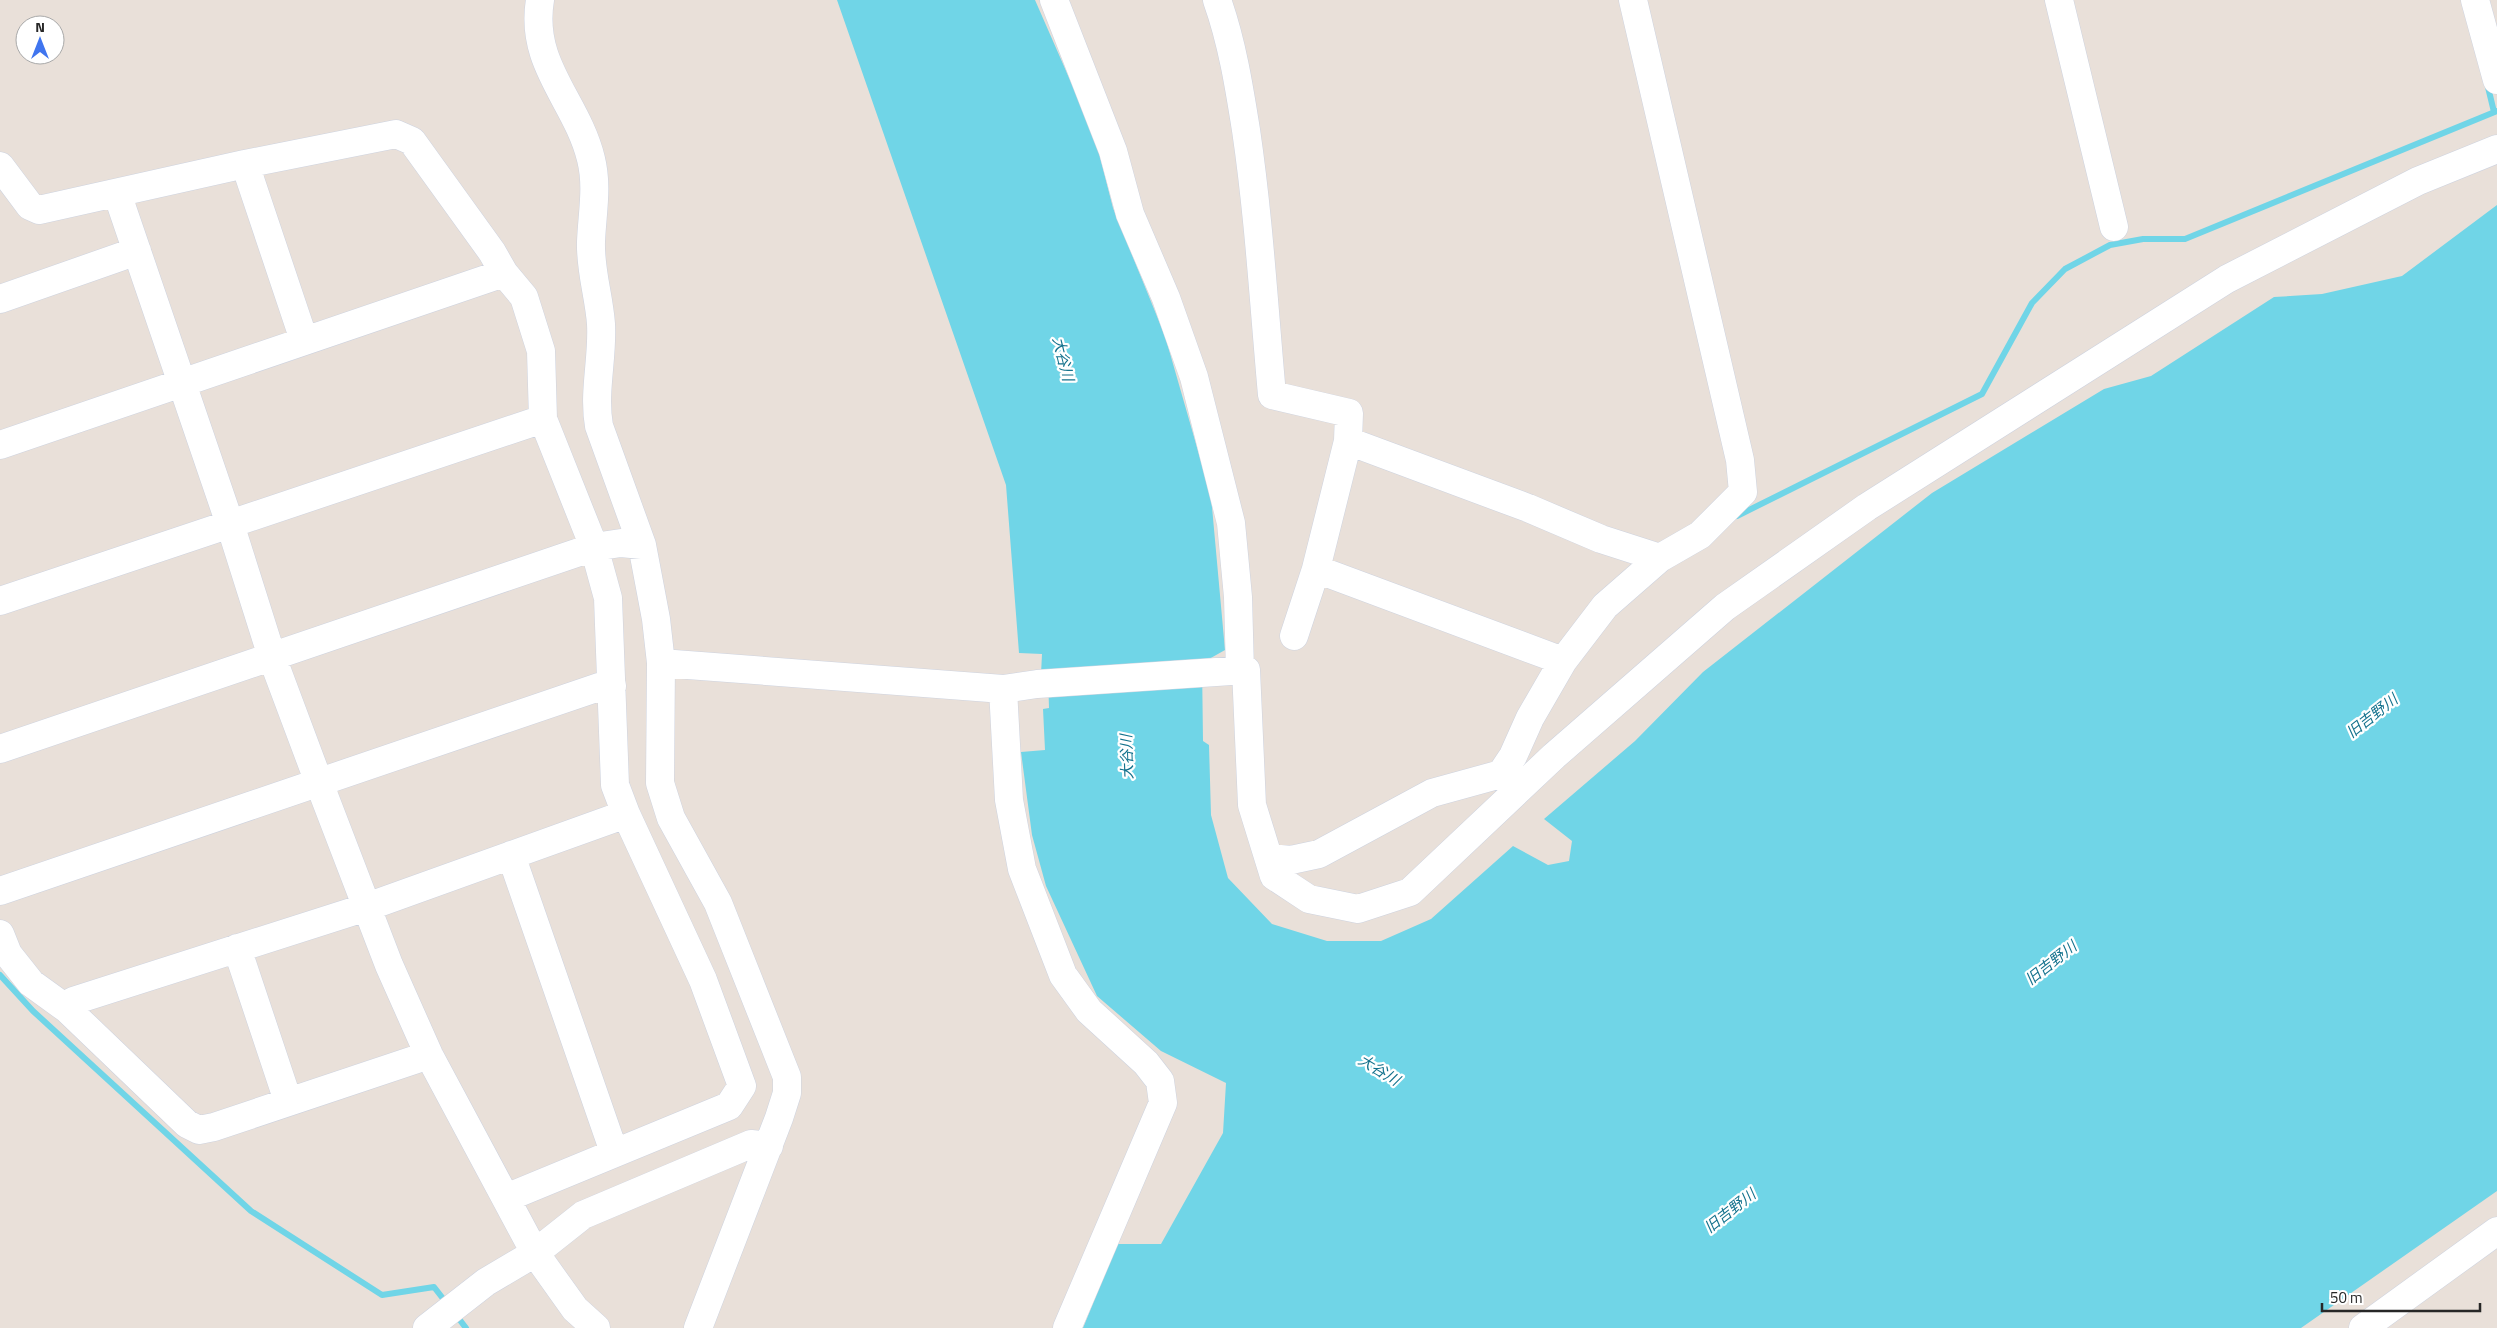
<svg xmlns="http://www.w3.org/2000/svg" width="2497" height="1328" viewBox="0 0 2497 1328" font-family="'Titillium Web','Noto Sans JP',sans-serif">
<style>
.water{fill:#70d5e7}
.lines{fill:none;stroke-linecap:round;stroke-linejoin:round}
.stream{stroke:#70d5e7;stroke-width:6}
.minor-casing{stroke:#ced3df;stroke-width:29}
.minor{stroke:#fff;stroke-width:28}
.labels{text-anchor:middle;stroke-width:4.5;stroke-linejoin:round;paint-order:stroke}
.water-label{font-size:15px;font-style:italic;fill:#14728d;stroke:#fff}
</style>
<rect width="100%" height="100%" fill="#e9e0d9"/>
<!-- water -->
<path class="water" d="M837 0H1035L1095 137 1113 208 1165 336 1211 496 1225 650 1202 663 1203 741 1209 745 1211 815 1228 878 1272 924 1327 941H1381L1431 919 1513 846 1548 865 1569 861 1572 841 1544 819 1635 741 1703 672 1932 493 2104 389 2151 376 2274 297 2322 294 2402 276 2497 205V1191L2301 1328H1083L1117 1244H1161L1223 1133 1226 1083 1161 1051 1097 996 1046 886 1032 835 1021 752 1045 750 1043 709 1049 708 1048 675 1041 674 1042 654 1019 653 1006 485Z"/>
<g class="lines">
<!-- stream -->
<path class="stream" d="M2487 83 2494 112
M1737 516 1982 394 2032 303 2065 269 2110 245 2143 239H2185L2497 111
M0 975 33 1011 251 1211 382 1295 434 1287 448 1305
M456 1315 466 1328"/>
<defs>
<path id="minor" d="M540 0C529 65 577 101 591 159 598 187 592 214 591 242 590 270 599 296 601 324 603 358 593 392 599 426L642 545 656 619 661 663 660 783 671 818 718 903 787 1077V1093L779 1118 698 1328
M1054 0 1113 151 1130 214 1166 298 1194 377 1231 523 1238 597 1240 671
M1217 0C1232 42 1239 86 1246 130 1259 218 1264 307 1272 395L1349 413 1348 441
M2059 0 2114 227
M2475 0 2497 80
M245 164 304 340
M0 166 30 206 39 210 245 164 396 134 412 141 492 252 504 273 524 297 541 351 543 419 594 547 608 598 615 785 626 814 703 980 742 1086 729 1106 506 1198
M117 193 230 524 543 419
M0 299 137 251
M0 445 504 273
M1316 569 1348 441 1528 508 1601 539 1660 558
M0 601 230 524 272 657 318 780 389 965 429 1055 535 1253 575 1309 596 1328
M1294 636 1316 569 1563 661
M661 663 1003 689 1037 684 1246 670 1252 805 1274 876 1309 899 1358 909 1410 892 1554 756 1725 607 1867 507 2227 279 2418 181 2497 149
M1003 689 1009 800 1022 869 1063 975 1089 1011 1146 1063 1160 1081 1163 1103 1067 1328
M0 749 594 547 621 543 642 545
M511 855 614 1152
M1269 858 1291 860 1319 854 1432 793 1501 774 1513 756 1530 718 1563 661 1605 606 1660 558 1700 535 1743 492 1740 460 1633 0
M0 891 599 687 612 686
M0 934 8 954 31 983 67 1009 187 1124 199 1130 214 1127 429 1055
M237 948 288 1101
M67 1009 73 1001 367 907 626 814
M427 1328 486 1282 535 1253 583 1215 751 1144 769 1146
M2363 1328 2497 1231"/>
</defs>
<!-- minor casing -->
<use href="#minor" class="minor-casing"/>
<!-- minor -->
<use href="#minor" class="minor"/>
</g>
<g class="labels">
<!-- water labels -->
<g class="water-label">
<text transform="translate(1063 359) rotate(76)" y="5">大谷川</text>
<text transform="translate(2372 716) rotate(-38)" y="5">旧吉野川</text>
<text transform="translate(1127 757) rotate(-92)" y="5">大谷川</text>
<text transform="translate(2051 963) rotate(-38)" y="5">旧吉野川</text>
<text transform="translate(1379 1070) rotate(31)" y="5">大谷川</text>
<text transform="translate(1730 1211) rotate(-38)" y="5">旧吉野川</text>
</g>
</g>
<!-- north arrow -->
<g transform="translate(40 40)"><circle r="24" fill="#ffffff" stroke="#a9a9a9"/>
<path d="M0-4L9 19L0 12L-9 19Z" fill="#4075ef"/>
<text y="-8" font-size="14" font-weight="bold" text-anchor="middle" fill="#272727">N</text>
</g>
<!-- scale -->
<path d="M2322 1303v8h158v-8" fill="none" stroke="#272727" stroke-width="2.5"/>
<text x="2330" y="1303" font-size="15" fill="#272727" stroke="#ffffff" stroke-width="4" paint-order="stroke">50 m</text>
</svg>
